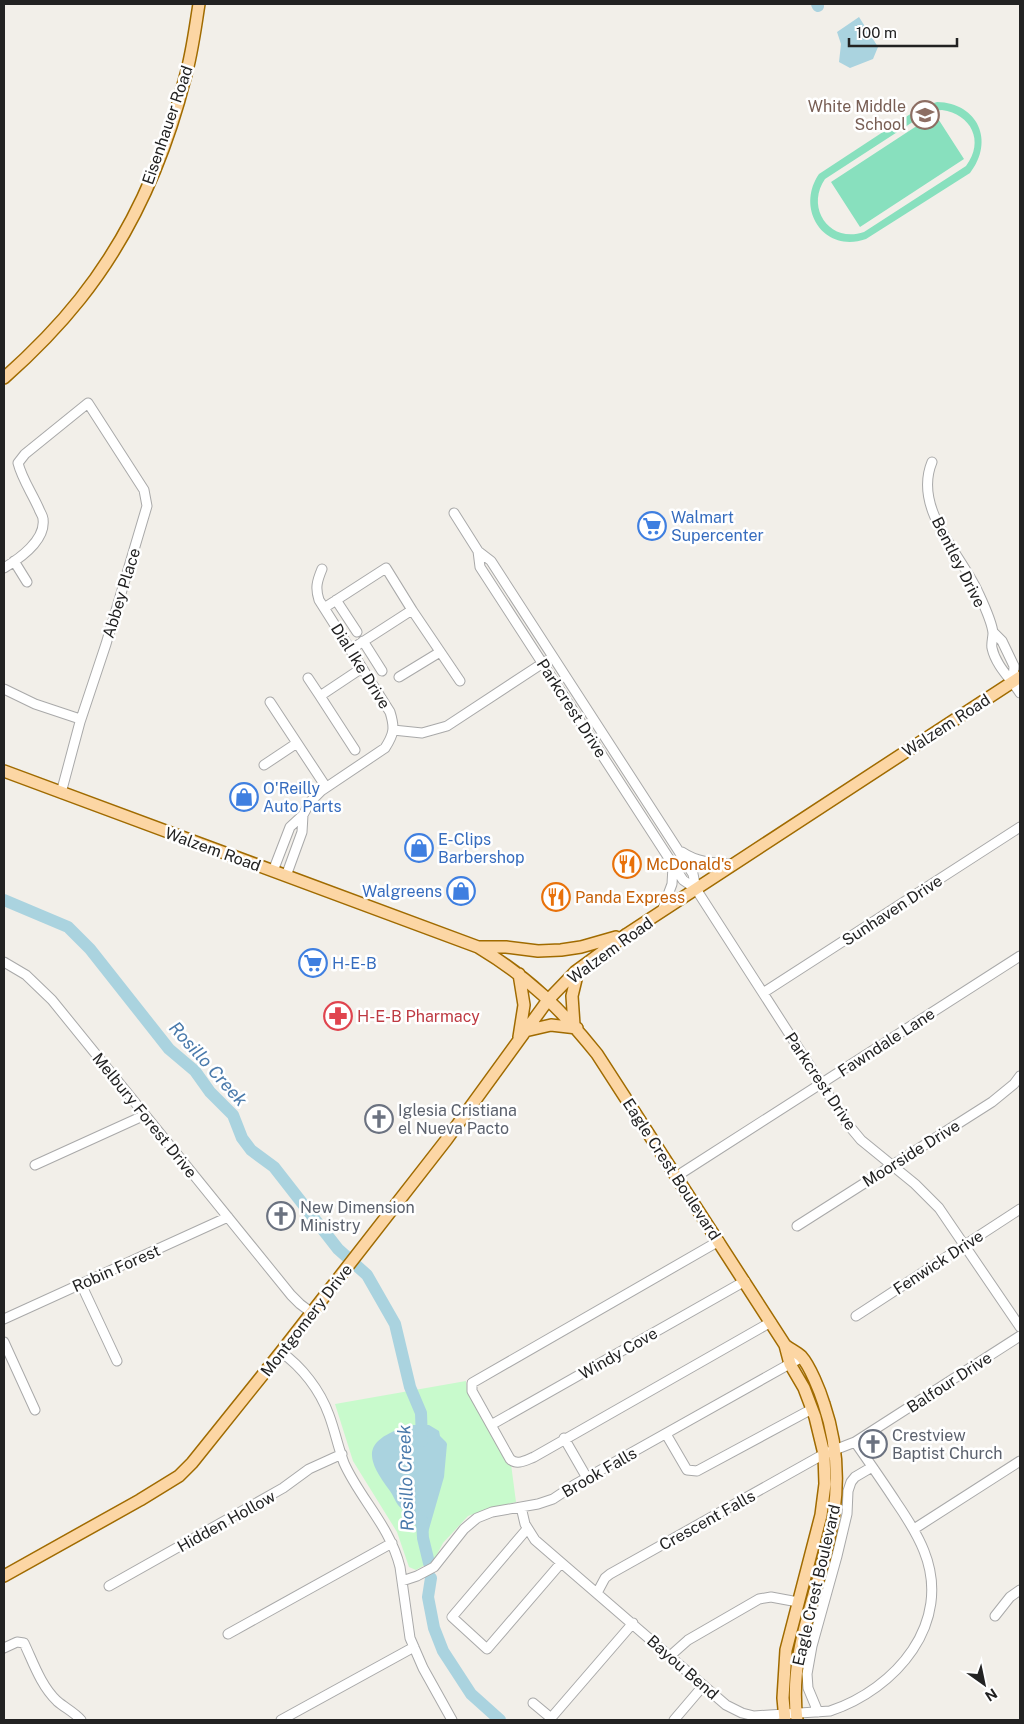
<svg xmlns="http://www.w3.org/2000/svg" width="1024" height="1724" viewBox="0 0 1024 1724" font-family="'Public Sans',sans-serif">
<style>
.park{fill:#c8facc}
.pitch{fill:#88e0be;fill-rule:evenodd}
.water{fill:#aad3df}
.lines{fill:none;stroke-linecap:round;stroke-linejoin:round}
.river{stroke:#aad3df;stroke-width:12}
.minor-casing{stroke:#a9a9a9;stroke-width:11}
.major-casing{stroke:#a06b00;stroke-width:14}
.minor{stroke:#fff;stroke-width:9}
.major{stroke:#fcd6a4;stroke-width:11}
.labels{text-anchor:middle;stroke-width:5;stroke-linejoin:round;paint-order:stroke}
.education-label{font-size:16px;fill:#785e54;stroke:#fff;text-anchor:end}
.street-label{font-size:16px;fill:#222;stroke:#fff}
.shop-label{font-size:16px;fill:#366cbe;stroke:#fff;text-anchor:start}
.food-label{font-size:16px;fill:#c56008;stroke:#fff;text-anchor:start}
.health-label{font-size:16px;fill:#be3a42;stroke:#fff;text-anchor:start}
.worship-label{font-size:16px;fill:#5b616d;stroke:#fff;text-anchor:start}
.water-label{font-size:18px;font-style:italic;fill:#4a7aab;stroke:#fff}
</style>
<rect width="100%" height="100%" fill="#f2efe9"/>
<!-- park -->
<path class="park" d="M466 1381 467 1391 507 1460 511 1464 516 1502 484 1510 468 1516 443 1543 434 1560 416 1570 409 1567 397 1532 353 1461 335 1404Z"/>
<!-- pitch -->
<path class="pitch" d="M937 102C978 103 995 141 970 173L866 239C824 254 795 209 819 174L921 107ZM942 110C971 114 985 141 966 166L864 232C830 244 805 208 825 179L925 114 931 111Z
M935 114 964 159 860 227 831 182Z"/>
<!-- water -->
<path class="water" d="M859 17 878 47 873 59 850 68 839 62 841 44 837 32Z
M410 1425H429L439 1431 440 1436 446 1442 447 1444 444 1477 427 1536 423 1538 420 1536C416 1522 407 1515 398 1505 395 1501 393 1495 390 1491 362 1454 365 1440 410 1425Z"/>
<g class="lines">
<!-- river -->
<path class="river" d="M817 4 818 6
M4 900 68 927 90 949 169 1049 195 1071 210 1092 233 1115 242 1138 251 1150 274 1167 338 1249 367 1275 395 1324 410 1387 421 1413 422 1441
M422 1521 423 1538 429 1563
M431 1578 428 1597 434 1628 443 1651 471 1694 500 1720"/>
<defs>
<path id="minor" d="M932 462C913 508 959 552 977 590 982 601 992 621 993 633 993 638 991 644 992 648 996 666 1011 679 1020 693
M18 463 25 454 88 403 144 490 147 506 106 644 80 722 61 793
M454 513 478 551 491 561 678 850 693 874 696 889
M478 551 480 567 683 880 696 889 846 1122 861 1140 915 1184 939 1208 1020 1327
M14 561 27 582
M4 568C19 559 46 540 43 519 43 516 40 512 39 509 32 493 22 479 18 463
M336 600 357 632
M324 608 386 568 412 610
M993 632 1002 641 1014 666 1013 681
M363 641 382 671
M350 650 412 610 460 681
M399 677 440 652
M308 678 320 696
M4 689 35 704 80 719
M270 702 326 787
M393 730 422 733 447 726 546 661
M355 750 320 696 362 668
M264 765 297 743
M682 852C698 863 715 863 734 864
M273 871 290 827 303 815 310 802 321 791 385 748C394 734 395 728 390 712L319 600C315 588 317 581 322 569
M286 876 302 832 303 815
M662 911 672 884 673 866
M4 962 26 975 52 1000 291 1295 300 1304 312 1313
M763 993 1020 827
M35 1165 145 1115
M677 1176 1020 956
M797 1226 992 1102 1014 1084 1020 1076
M719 1241 472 1383V1391L510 1459C517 1466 526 1460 534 1457L771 1322
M81 1284 117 1361
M856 1316 1020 1209
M4 1319 228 1217
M4 1342 35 1410
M281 1352C302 1367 320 1390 329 1415 335 1431 338 1447 344 1463 360 1499 390 1526 400 1567L410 1638 423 1668 452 1720
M491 1425 745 1281
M666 1434 687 1470 697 1471 812 1409
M564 1438 587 1478
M521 1507 525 1524 535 1540 726 1705 742 1713 754 1716 830 1711C896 1689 953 1623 924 1551 917 1533 907 1518 896 1502 883 1482 869 1462 855 1442
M527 1529 452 1617 487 1649 561 1563
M914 1529 1020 1461
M402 1581 417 1576 434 1567 464 1529 477 1518 492 1512 538 1504 553 1499 574 1485 802 1357
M109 1586 283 1488 309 1469 342 1454
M597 1593 605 1578 610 1574 824 1454 855 1442 1020 1336
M995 1616 1010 1597 1020 1590
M228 1634 392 1543
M4 1648 17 1642 24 1643C33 1662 41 1686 57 1701 65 1708 74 1712 81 1720
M670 1656 688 1640 759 1599 771 1597 798 1602
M533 1703 551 1718 633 1623
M818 1712 808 1688 807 1674 812 1646 837 1556 847 1514 848 1491 851 1482 855 1477 872 1467
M281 1720 414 1647
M674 1720 703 1686"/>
<path id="major" d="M4 378C31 354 57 328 80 299 131 235 165 157 185 78 192 54 195 29 199 4
M4 771 478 947C528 977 561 1009 597 1054L785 1345 790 1364 804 1388 815 1417 824 1454 825 1484 821 1515 786 1650 783 1698 785 1720
M479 947H506L538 951 561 950 581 947 616 937
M574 1025 572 996 578 971
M525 1031 551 1025 577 1028
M519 1037 524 1005 519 974
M785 1345C790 1349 796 1352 801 1356 810 1366 820 1391 824 1404 836 1439 839 1475 834 1512 824 1584 787 1646 797 1720
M4 1576 140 1500 179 1476 192 1463 281 1352 447 1139 548 1000 575 972 627 934 1020 677"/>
</defs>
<!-- minor casing -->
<use href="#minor" class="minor-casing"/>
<!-- major casing -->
<use href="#major" class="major-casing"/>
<!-- minor -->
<use href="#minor" class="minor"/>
<!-- major -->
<use href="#major" class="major"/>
</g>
<!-- icons -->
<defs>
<symbol id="school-ring" viewBox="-11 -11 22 22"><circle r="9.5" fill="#fff" stroke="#8d6e63" stroke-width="1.5"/><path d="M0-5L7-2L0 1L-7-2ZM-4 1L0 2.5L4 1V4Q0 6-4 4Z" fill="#8d6e63"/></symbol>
<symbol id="supermarket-ring" viewBox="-11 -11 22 22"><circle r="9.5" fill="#fff" stroke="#3f7fe0" stroke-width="1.5"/><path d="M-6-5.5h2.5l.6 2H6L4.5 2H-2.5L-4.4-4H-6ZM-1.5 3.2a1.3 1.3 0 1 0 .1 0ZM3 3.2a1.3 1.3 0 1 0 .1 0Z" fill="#3f7fe0"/></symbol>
<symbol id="shop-ring" viewBox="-11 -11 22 22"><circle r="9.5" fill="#fff" stroke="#3f7fe0" stroke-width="1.5"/><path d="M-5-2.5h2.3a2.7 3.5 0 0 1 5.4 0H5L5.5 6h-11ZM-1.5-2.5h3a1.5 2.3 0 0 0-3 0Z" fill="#3f7fe0"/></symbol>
<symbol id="restaurant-ring" viewBox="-11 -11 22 22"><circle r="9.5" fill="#fff" stroke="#e8710a" stroke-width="1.5"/><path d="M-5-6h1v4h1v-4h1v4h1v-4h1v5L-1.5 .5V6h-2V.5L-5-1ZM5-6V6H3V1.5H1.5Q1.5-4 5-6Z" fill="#e8710a"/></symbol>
<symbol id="pharmacy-ring" viewBox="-11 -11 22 22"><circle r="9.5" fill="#fff" stroke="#e0444e" stroke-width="1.5"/><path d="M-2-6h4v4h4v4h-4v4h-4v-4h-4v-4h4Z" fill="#e0444e"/></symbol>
<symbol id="church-ring" viewBox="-11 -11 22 22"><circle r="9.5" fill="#fff" stroke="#6b7280" stroke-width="1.5"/><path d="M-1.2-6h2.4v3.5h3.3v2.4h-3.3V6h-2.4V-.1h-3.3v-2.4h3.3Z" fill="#6b7280"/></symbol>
</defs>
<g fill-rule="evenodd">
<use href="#school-ring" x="909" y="99" width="32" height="32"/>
<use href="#supermarket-ring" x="636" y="510" width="32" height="32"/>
<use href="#shop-ring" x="228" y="781" width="32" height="32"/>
<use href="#shop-ring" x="403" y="832" width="32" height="32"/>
<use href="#restaurant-ring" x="611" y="848" width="32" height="32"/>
<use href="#shop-ring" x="445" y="875" width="32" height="32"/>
<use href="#restaurant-ring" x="540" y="881" width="32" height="32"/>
<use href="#supermarket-ring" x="297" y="947" width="32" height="32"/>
<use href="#pharmacy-ring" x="322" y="1000" width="32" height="32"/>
<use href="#church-ring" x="363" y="1103" width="32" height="32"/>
<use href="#church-ring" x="265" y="1200" width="32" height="32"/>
<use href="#church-ring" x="857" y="1428" width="32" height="32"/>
</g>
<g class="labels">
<!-- education labels -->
<g class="education-label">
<text x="906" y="112">White Middle<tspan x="906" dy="18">School</tspan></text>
</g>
<!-- street labels -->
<g class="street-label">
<text transform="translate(167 125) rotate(-71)" y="6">Eisenhauer Road</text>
<text transform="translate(959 562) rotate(63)" y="6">Bentley Drive</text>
<text transform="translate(121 593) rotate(-73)" y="6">Abbey Place</text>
<text transform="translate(361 666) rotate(58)" y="6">Dial Ike Drive</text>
<text transform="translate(572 708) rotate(57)" y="6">Parkcrest Drive</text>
<text transform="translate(946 725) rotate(-33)" y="6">Walzem Road</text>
<text transform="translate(213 849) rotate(20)" y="6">Walzem Road</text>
<text transform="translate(892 910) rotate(-33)" y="6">Sunhaven Drive</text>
<text transform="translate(610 950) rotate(-36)" y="6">Walzem Road</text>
<text transform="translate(886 1042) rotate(-33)" y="6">Fawndale Lane</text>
<text transform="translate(821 1081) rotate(56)" y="6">Parkcrest Drive</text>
<text transform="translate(145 1115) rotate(51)" y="6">Melbury Forest Drive</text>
<text transform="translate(911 1153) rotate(-32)" y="6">Moorside Drive</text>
<text transform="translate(672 1169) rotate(57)" y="6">Eagle Crest Boulevard</text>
<text transform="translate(938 1262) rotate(-33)" y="6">Fenwick Drive</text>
<text transform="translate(116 1268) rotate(-24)" y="6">Robin Forest</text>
<text transform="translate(306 1320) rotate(-52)" y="6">Montgomery Drive</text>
<text transform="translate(618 1353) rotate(-30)" y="6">Windy Cove</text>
<text transform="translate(949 1382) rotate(-33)" y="6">Balfour Drive</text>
<text transform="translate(599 1472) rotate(-30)" y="6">Brook Falls</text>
<text transform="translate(707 1520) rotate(-29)" y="6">Crescent Falls</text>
<text transform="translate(226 1521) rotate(-29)" y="6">Hidden Hollow</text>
<text transform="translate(816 1585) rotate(-77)" y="6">Eagle Crest Boulevard</text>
<text transform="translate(683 1667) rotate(41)" y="6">Bayou Bend</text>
</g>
<!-- shop labels -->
<g class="shop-label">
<text x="671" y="523">Walmart<tspan x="671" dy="18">Supercenter</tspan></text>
<text x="263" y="794">O'Reilly<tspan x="263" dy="18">Auto Parts</tspan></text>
<text x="438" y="845">E-Clips<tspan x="438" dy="18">Barbershop</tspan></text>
<text x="442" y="897" text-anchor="end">Walgreens</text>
<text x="332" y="969">H-E-B</text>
</g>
<!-- food labels -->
<g class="food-label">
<text x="646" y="870">McDonald's</text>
<text x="575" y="903">Panda Express</text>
</g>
<!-- health labels -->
<g class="health-label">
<text x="357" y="1022">H-E-B Pharmacy</text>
</g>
<!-- worship labels -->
<g class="worship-label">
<text x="398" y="1116">Iglesia Cristiana<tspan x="398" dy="18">el Nueva Pacto</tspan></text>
<text x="300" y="1213">New Dimension<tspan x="300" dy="18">Ministry</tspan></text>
<text x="892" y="1441">Crestview<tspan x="892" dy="18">Baptist Church</tspan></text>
</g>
<!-- water labels -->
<g class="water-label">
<text transform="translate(208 1064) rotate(48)" y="6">Rosillo Creek</text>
<text transform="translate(406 1478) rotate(-92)" y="6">Rosillo Creek</text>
</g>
</g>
<!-- border -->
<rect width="1024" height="1724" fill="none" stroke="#222222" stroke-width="10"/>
<!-- north arrow -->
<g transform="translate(984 1684) rotate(147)" stroke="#ffffff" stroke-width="4" paint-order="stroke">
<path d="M0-4L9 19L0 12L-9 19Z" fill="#222222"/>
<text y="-8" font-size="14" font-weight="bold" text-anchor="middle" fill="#222222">N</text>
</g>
<!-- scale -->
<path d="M849 38v8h108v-8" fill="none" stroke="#222222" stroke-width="2.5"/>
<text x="856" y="38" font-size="15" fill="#222222" stroke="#ffffff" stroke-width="4" paint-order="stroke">100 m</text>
</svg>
